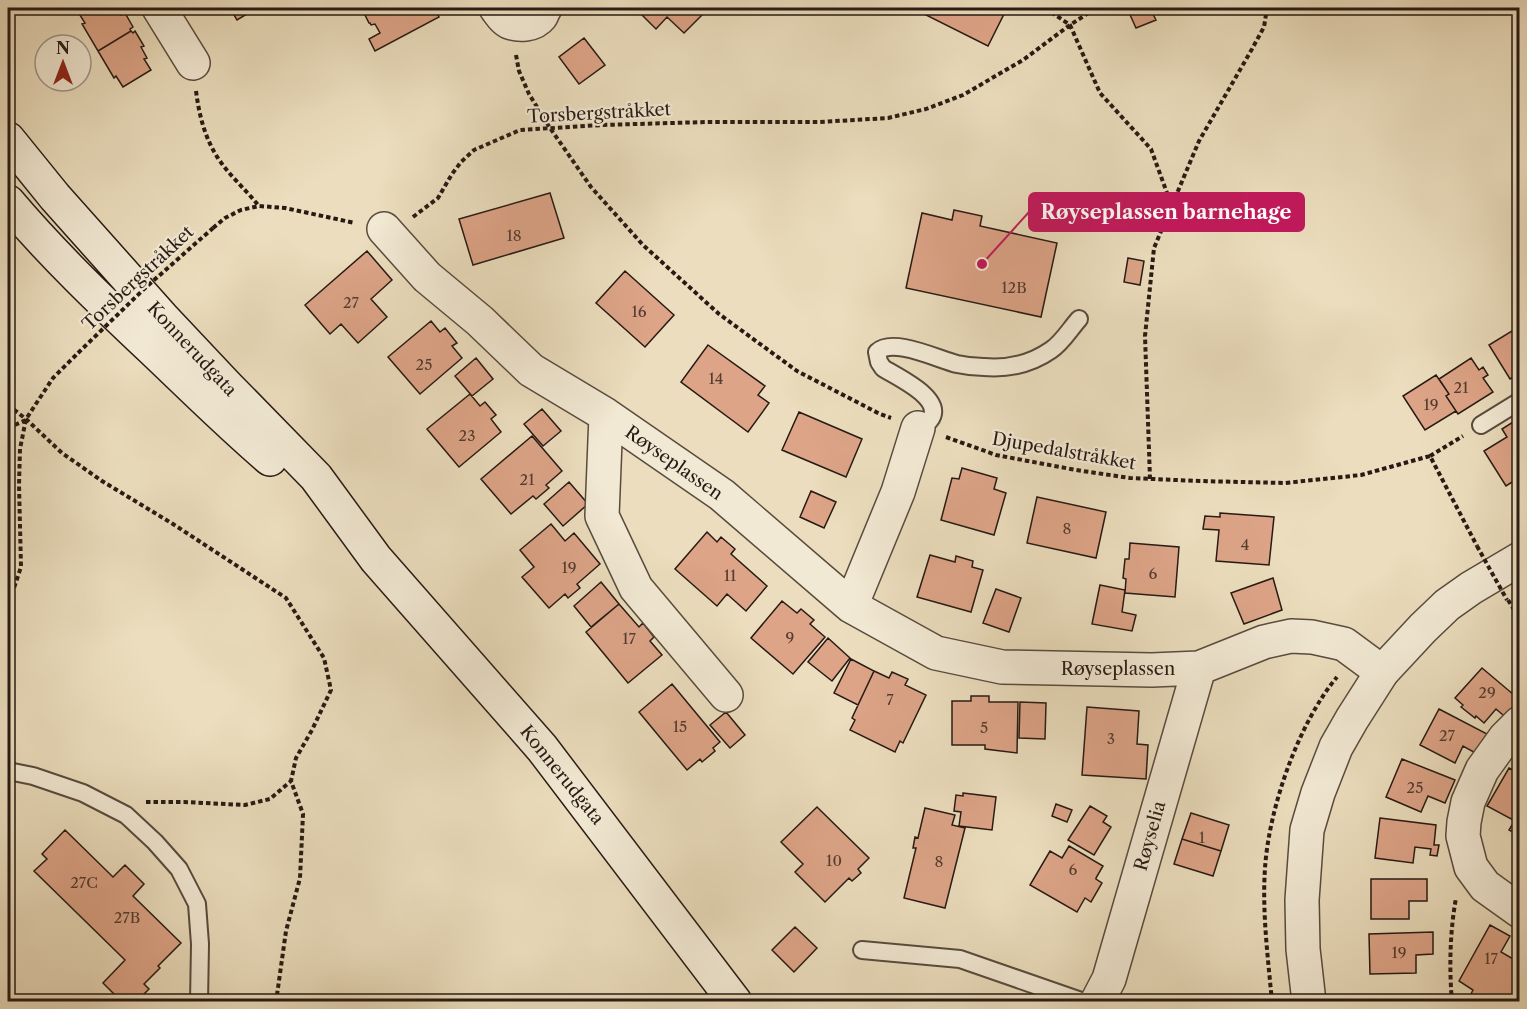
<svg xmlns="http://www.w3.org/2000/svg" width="1527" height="1009" viewBox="0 0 1527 1009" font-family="'Libre Caslon Text',serif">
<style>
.building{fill:#dda487;stroke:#271a14;stroke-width:1.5}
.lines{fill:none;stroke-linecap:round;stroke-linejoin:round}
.service-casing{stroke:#584b3e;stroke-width:20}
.minor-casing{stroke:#584b3e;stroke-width:36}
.tertiary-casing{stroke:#584b3e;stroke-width:36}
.secondary-casing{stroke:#271a14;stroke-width:36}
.path{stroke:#271a14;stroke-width:4;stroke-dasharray:4.5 3;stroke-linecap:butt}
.service{stroke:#f2e9d4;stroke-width:16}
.minor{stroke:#f2e9d4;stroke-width:33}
.tertiary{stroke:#f2e9d4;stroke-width:33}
.secondary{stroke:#f2e9d4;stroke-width:33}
.path-bridge{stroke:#271a14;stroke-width:4;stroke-dasharray:4.5 3;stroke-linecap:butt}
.labels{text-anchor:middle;stroke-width:4.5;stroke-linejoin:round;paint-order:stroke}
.number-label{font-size:15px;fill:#543c31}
.street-label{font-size:18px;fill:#271a14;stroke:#f2e9d4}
.leader{fill:none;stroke:#c2185b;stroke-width:2}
.callout-dot{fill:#c2185b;stroke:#f2e9d4;stroke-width:2}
.callout{fill:#c2185b;stroke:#c2185b;stroke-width:2}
.callout-label{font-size:20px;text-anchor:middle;font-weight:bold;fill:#fff}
</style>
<rect width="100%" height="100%" fill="#ebddbd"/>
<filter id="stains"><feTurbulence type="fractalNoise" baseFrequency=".00333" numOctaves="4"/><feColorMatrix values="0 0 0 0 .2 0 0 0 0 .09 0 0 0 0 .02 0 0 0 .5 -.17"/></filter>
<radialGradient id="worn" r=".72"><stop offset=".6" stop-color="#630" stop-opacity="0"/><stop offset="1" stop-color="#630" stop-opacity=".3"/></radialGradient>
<!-- building -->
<path class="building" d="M85 8H116L121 15 125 13 133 27 130 29 131 31 98 51 82 24 85 23 78 12Z
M218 8H257L237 20 230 8 221 13Z
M381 8H434L439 17 375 51 369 39 380 33 375 24 371 25 370 23H369L365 15Z
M635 8H709L684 33 667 17 656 29Z
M925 8H996L1005 12 988 46 922 13Z
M1127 8H1150L1156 20 1136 28Z
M131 31 133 33 135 31 144 46 141 47 147 58 144 59 151 70 123 87 116 76 114 78 98 51Z
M584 38 605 65 579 84 559 57Z
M550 193 564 238 473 265 459 219Z
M954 210 982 216 980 226 1057 243 1041 317 906 288 922 213 952 220Z
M367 251 392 280 371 299 387 317 358 343 341 324 330 334 305 305Z
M1128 258 1144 261 1140 285 1124 282Z
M625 271 674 315 645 347 596 303Z
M431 321 440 332 445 328 457 343 452 346 462 358 420 394 388 357Z
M1520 326V373L1510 379 1489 345Z
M708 345 765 386 758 395 769 403 748 432 681 382Z
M476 358 493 379 472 396 455 376Z
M1471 358 1479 370 1483 367 1488 375 1483 378 1493 392 1458 414 1446 396 1449 394 1439 379Z
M1436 375 1449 394 1446 396 1456 411 1425 430 1403 396Z
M470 394 480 406 485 402 496 415 491 419 501 432 459 467 427 429Z
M542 409 561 431 543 446 524 424Z
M799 412 862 439 846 477 782 450Z
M1513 422 1516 426 1513 428 1520 439V477L1506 486 1484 451 1507 437 1502 429Z
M1520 424V439L1513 428Z
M532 436 562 471 546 485 549 488 536 499 533 496 511 514 481 479Z
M962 468 997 478 994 489 1006 493 994 535 941 520 952 478 959 479Z
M569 482 588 504 563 526 544 504Z
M811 491 836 502 824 528 800 517Z
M1037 497 1106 512 1096 558 1027 543Z
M1220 513 1274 517 1269 565 1216 561 1219 530 1203 529 1205 516 1220 517Z
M551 524 565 541 574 533 600 564 577 584 580 588 568 598 565 594 549 608 522 577 534 567 520 550Z
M707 532 717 542 721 537 735 549 731 554 767 586 746 611 727 594 717 606 675 569Z
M1130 543 1179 547 1175 597 1125 593 1126 579 1123 578 1125 559H1129Z
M930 555 955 562 956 556 973 561 972 567 983 570 971 612 917 597Z
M1273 578 1282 610 1244 624 1231 593Z
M601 582 619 604 591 627 574 606Z
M1100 585 1125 590 1122 612 1136 615 1132 631 1092 624Z
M996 589 1021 598 1009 632 983 623Z
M782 601 797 613 801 609 814 620 810 624 825 637 793 674 751 638Z
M619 604 639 627 643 623 654 637 650 641 662 655 628 683 586 632Z
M828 638 850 658 832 681 808 662Z
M851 659 874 671 858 705 834 693Z
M1482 668 1520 700V711L1510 721 1496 709 1484 723 1476 716 1475 718 1461 707 1463 705 1455 698Z
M874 671 889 678 892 672 908 679 905 685 926 695 903 743 900 741 895 752 850 730 855 720 852 718Z
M672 684 720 742 713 748 715 751 702 762 700 759 687 770 639 712Z
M971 696H989V702H1018L1017 753 985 749V745H952V701H971Z
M1020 702 1046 703 1045 739 1019 738Z
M1087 707 1139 711 1137 744 1148 745 1146 779 1082 775Z
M1439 709 1489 735 1479 755 1463 746 1455 763 1420 745Z
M726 712 745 735 730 748 710 725Z
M1402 759 1455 780 1445 803 1428 796 1421 812 1386 797Z
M1509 768 1520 774V812L1515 821 1487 806Z
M963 793 996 797 992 830 959 826 961 812 954 811 956 795 963 796Z
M1056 804 1072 810 1067 822 1052 816Z
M1090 806 1107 816 1103 822 1111 827 1094 855 1068 840Z
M817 807 869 858 858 869 861 873 852 881 849 878 825 902 795 872 803 864 781 842Z
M925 808 955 815 952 825 965 828 945 908 904 898 916 848H913L915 837 918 838Z
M1520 812V836L1509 830Z
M1191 813 1229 825 1221 851 1182 839Z
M1380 818 1436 825 1434 845H1439L1437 856 1430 855 1431 849 1415 847 1413 863 1375 858Z
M65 830 113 877 125 865 144 884 133 896 181 943 158 966 160 968 144 984 149 989 136 1002H122L103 983 125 960 34 871 47 859 42 854Z
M1182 839 1221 851 1213 876 1174 864Z
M1069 846 1103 866 1096 878V879L1102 883 1091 902 1085 898 1077 912 1030 885 1050 851 1062 858Z
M1371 879H1427V901H1409V919H1371Z
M1490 925 1510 936 1501 952 1520 963V981L1508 1002H1496L1497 1000 1495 999 1494 1001 1490 999 1489 1002H1485L1471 994 1473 990 1459 981Z
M795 927 817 948 794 972 772 950Z
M1433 932V954L1416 955V973L1370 974 1369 934Z
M1520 981V1002H1508Z"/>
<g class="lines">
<defs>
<path id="service" d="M1481 425 1520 401
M918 428C921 426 928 423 930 420 946 399 897 377 883 368L879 362 877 352C893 337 937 359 957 364 966 366 976 367 984 367 1008 369 1031 364 1051 350 1062 343 1070 329 1079 319
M8 771 33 776 83 793 126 815 155 842 179 869 197 904 200 944 199 1002
M862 950 960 959 1084 1002"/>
<path id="minor" d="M159 8 193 63
M496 8C500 13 503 19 509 22 519 26 534 25 541 16 542 15 544 9 545 8
M384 229 427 277 480 321 531 370 606 415 722 495 851 606 936 653 1002 667 1152 670 1199 668 1264 642 1291 636 1312 637 1344 644 1382 672
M606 415 602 516 636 588 726 695
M851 606 898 492 918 428
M1520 723 1505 738 1482 770 1468 802 1464 822 1463 836 1471 867 1485 886 1520 911
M1097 1002 1109 979 1199 668"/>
<path id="tertiary" d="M1309 1002 1303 949 1302 900 1307 830 1318 793 1336 747 1352 719 1382 672 1423 628 1447 605 1471 588 1520 559"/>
<path id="secondary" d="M8 139 55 197 162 317 227 386 316 477 376 559 542 748 735 1002
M8 202C52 254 102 302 152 349 191 386 229 424 270 459"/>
</defs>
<!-- service casing -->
<use href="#service" class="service-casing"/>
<!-- minor casing -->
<use href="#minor" class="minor-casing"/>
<!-- tertiary casing -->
<use href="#tertiary" class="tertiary-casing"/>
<!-- secondary casing -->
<use href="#secondary" class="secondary-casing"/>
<!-- path -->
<path class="path" d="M1045 8 1070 25 1100 93 1151 149 1171 204
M516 55 519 71 529 94 550 128 591 187 643 245 719 314 797 371 880 414 891 418
M196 91C199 114 204 135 216 155 226 172 246 190 259 206
M413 217 438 198 452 174 461 162 474 150 520 130 602 125 706 122H820L888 118 926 109 963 95 1023 60 1070 25 1096 8
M213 228 225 218 241 210 259 206 285 208 355 223
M8 405 26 419 62 453 102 481 173 524 286 598 324 658 331 690 312 730 296 758 291 781 303 814 300 878 286 931 276 1002
M8 428 26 420
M946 437 996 455 1076 470 1130 478 1199 481 1285 483 1361 475 1430 456 1477 546
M1430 456 1463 436
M1150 479 1145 336 1154 248 1199 141 1252 49 1264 27 1267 8
M1508 600 1520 619
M8 601 12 594 21 567 19 485 20 449 26 419 53 378 78 353
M146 802H184L245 805 270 799 291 781
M1272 1002C1268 958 1262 912 1265 868 1269 808 1298 724 1337 677
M1452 1002C1449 967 1450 931 1456 898"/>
<!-- service -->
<use href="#service" class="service"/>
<!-- minor -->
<use href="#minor" class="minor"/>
<!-- tertiary -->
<use href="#tertiary" class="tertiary"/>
<!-- secondary -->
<use href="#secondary" class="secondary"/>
<!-- path-bridge -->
<path class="path-bridge" d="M78 353 144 289 213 228
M1477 546 1507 600"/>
</g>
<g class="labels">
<!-- number labels -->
<g class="number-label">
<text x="514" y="241">18</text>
<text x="1014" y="293">12B</text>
<text x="351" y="308">27</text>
<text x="639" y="317">16</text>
<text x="424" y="370">25</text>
<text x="716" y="384">14</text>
<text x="1461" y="393">21</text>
<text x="1431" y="410">19</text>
<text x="467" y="441">23</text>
<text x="527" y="485">21</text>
<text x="1067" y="534">8</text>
<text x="1245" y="550">4</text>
<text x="569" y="573">19</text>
<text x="1153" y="579">6</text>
<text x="730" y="581">11</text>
<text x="790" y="643">9</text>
<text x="629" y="644">17</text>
<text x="1487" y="698">29</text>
<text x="890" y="705">7</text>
<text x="680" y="732">15</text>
<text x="984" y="733">5</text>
<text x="1447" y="741">27</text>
<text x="1111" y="744">3</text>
<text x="1415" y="793">25</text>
<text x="1202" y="843">1</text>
<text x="834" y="866">10</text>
<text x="939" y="867">8</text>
<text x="1073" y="875">6</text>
<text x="84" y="888">27C</text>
<text x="127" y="923">27B</text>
<text x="1399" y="958">19</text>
<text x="1491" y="964">17</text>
</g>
<!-- street labels -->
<g class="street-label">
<text transform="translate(599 113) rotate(-3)" y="6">Torsbergstråkket</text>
<text transform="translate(138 278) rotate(-43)" y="6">Torsbergstråkket</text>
<text transform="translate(192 349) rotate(47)" y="6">Konnerudgata</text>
<text transform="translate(1064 451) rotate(10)" y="6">Djupedalstråkket</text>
<text transform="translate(674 463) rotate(35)" y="6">Røyseplassen</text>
<text x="1118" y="675">Røyseplassen</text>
<text transform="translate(562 775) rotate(51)" y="6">Konnerudgata</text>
<text transform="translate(1150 836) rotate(-74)" y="6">Røyselia</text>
</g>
</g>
<!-- callouts -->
<path class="leader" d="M982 264L1029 212"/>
<circle class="callout-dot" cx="982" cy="264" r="6"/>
<rect class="callout" x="1029" y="193" width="275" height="38" rx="6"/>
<g class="callout-label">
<text x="1166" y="219">Røyseplassen barnehage</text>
</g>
<!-- margin -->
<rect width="1527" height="1009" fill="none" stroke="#ebddbd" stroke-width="30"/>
<rect x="9" y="9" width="1509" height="991" fill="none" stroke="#271a14" stroke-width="3"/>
<rect x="15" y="15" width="1497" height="979" fill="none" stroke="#271a14" stroke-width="1.5"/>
<!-- north arrow -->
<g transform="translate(63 63)"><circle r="28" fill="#f2e9d4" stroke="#a19687" stroke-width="1.5"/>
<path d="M0-4.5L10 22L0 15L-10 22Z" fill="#8f2418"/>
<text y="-9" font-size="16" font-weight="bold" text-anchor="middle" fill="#271a14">N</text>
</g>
<rect width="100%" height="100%" filter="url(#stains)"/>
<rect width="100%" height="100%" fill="url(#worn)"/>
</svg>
